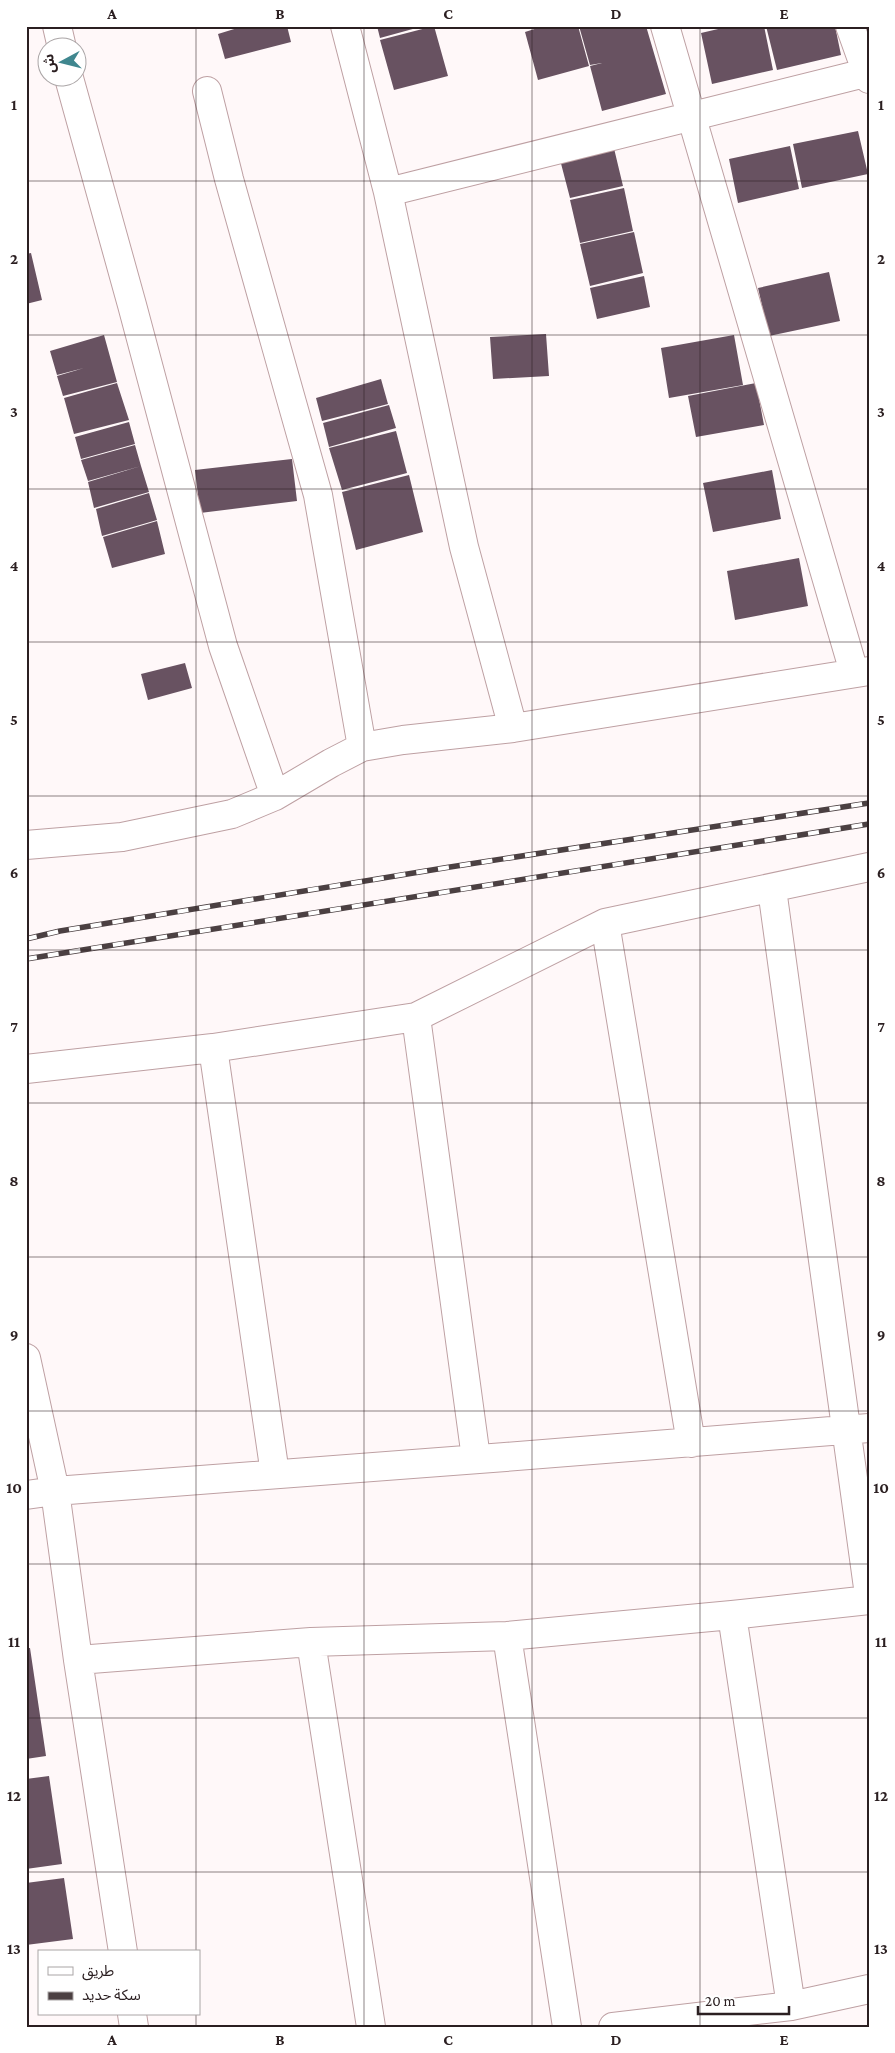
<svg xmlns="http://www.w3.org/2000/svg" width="895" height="2053" viewBox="0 0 895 2053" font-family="'Crimson Pro','Noto Sans Arabic',serif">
	<rect width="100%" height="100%" fill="#fff8f9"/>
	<path fill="#685261" d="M244 26H287L291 42 225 59 218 34Z
		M377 26H420V27L380 38Z
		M434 26 448 76 394 90 380 40Z
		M544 26H578L589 66 538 80 525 32Z
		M579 26H646L666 94 602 111 590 66 602 63 590 65Z
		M731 26H764L773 70 712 84 701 33Z
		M766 26H835L841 55 777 70Z
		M858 131 868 174 802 188 793 144Z
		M612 140 623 186 570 198 558 152Z
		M790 146 799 189 738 203 729 159Z
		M624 188 633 231 580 243 570 200Z
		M634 232 643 273 590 286 580 244Z
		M31 253 42 300 26 304V254Z
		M829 272 840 321 769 336 758 288Z
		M644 276 650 307 597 319 590 288Z
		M546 334 549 376 493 379 490 337Z
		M104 335 117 382 63 396 57 376 84 368 57 375 50 351Z
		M734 335 743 385 669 398 661 348Z
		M381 379 388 404 322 421 316 398Z
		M117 383 129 420 74 434 64 398Z
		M756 383 764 425 696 437 688 396Z
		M389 405 396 428 329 447 323 423Z
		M129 422 135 444 81 459 75 437Z
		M396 431 407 473 342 490 329 448Z
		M135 445 141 466 88 481 81 460Z
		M292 459 297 501 200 513 195 470Z
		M141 466 149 492 94 508 88 482Z
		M772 470 781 519 713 532 703 483Z
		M409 475 423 532 356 550 342 492Z
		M149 493 157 520 102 536 96 509Z
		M157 521 165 554 112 568 103 537Z
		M799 558 808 606 735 620 727 571Z
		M185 663 192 688 148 700 141 674Z
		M26 1648H30L46 1756 26 1759Z
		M49 1776 62 1864 26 1869V1779Z
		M64 1878 73 1939 26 1945V1883Z"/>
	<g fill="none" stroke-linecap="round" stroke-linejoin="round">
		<g stroke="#bea0a3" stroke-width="30">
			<path id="minor" d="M57 26 62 48
				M345 26 388 192 464 547 513 728
				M665 26 854 672
				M850 26 869 79
				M69 78 132 305 223 646 275 796
				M207 91 229 179 318 495 362 747
				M388 192 865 73
				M26 845 122 837 232 814 275 796 331 763 362 747 403 740 513 728 869 671
				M772 889 869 1595
				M605 923 691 1443
				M416 1017 476 1458
				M213 1048 275 1474
				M26 1069 213 1048 416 1017 605 923 869 867
				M26 1358 55 1491 78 1660 123 1952
				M26 1495 55 1491C326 1470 598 1451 869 1428
				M732 1615 791 2006
				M507 1636 567 2027
				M311 1642 371 2027
				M78 1660 311 1642 507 1636 732 1615 869 1600
				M132 2014 134 2027
				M613 2027 791 2006 869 1989"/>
		</g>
		<use href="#minor" stroke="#fff" stroke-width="28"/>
		<g stroke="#4b4042" stroke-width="5.5">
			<path id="rail" d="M26 939 60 931 450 867 869 803
				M26 959 869 824"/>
		</g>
		<use href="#rail" stroke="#fff" stroke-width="4" stroke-dasharray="11" stroke-linecap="butt"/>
	</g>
	<path fill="none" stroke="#2b1f21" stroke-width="1" stroke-opacity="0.55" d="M196 26V1952M364 26V2027M532 26V2027M700 26V2027M26 181H869M26 335H869M26 489H869M26 642H869M26 796H869M26 950H869M26 1103H869M26 1257H869M26 1411H869M26 1564H869M26 1718H869M26 1872H869M196 2014V2027"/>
	<rect width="895" height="2053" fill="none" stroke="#ffffff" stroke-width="55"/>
	<rect x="38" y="1950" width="162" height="65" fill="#ffffff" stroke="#aaa5a6"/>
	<rect x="48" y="1967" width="25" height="8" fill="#ffffff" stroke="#aaa5a6"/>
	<text x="82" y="1976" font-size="15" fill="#2b1f21">طريق</text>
	<rect x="48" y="1992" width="25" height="8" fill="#4b4042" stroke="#aaa5a6"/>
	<text x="82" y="2000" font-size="15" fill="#2b1f21">سكة حديد</text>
	<g transform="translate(62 62) rotate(263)"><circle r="24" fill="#ffffff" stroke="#aaa5a6"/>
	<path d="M0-4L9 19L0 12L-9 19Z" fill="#40878f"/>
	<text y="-8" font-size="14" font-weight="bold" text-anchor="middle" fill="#2b1f21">ش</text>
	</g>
	<path d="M698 2006v8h91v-8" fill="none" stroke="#2b1f21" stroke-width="2.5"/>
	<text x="705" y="2006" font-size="15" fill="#2b1f21" stroke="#ffffff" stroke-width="4" paint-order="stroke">20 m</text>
	<rect x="28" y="28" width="840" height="1998" fill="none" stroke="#2b1f21" stroke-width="2"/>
	<g font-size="16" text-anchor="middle" font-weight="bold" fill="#2b1f21">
		<text x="112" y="19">A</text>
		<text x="280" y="19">B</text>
		<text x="448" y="19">C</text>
		<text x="616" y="19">D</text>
		<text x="784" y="19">E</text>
		<text x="14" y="110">1</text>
		<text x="881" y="110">1</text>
		<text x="14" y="264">2</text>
		<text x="881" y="264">2</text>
		<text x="14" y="417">3</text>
		<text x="881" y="417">3</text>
		<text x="14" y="571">4</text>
		<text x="881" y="571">4</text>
		<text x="14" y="725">5</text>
		<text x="881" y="725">5</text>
		<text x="14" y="878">6</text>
		<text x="881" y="878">6</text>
		<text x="14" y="1032">7</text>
		<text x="881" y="1032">7</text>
		<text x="14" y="1186">8</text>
		<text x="881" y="1186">8</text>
		<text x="14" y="1340">9</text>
		<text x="881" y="1340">9</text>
		<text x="14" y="1493">10</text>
		<text x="881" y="1493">10</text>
		<text x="14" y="1647">11</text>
		<text x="881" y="1647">11</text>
		<text x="14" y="1801">12</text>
		<text x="881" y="1801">12</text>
		<text x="14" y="1954">13</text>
		<text x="881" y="1954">13</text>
		<text x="112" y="2045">A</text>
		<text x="280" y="2045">B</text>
		<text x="448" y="2045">C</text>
		<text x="616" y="2045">D</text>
		<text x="784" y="2045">E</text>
	</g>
</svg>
